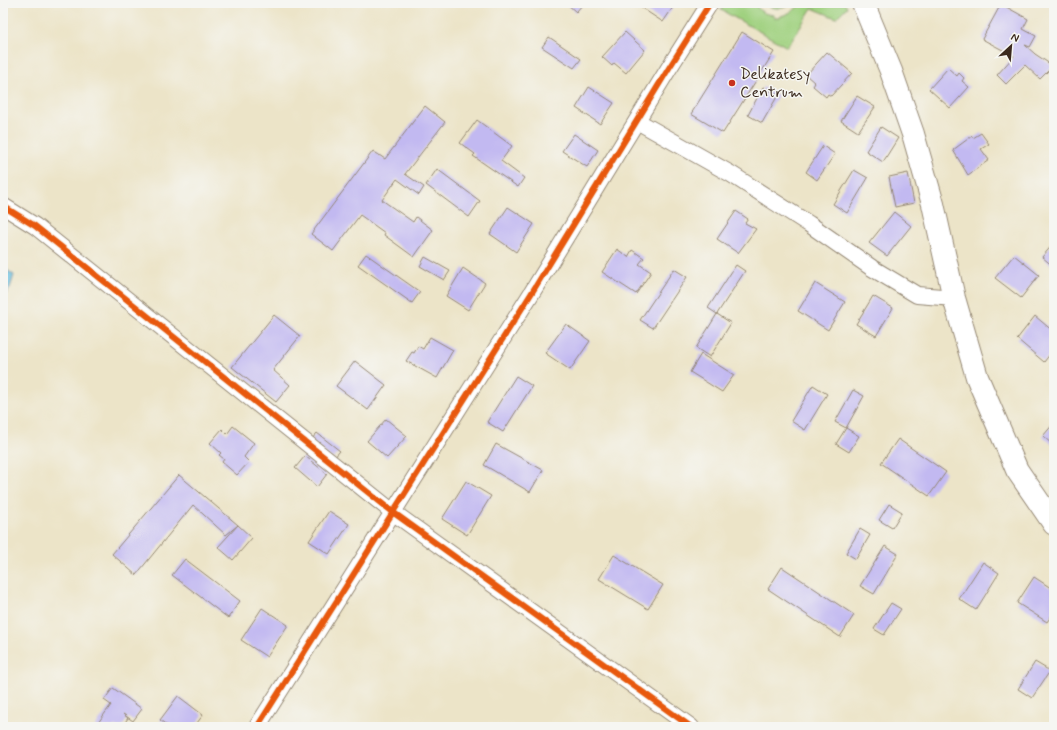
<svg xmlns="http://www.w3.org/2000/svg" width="1057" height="730" viewBox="0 0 1057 730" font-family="Mynerve,sans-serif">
	<rect width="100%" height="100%" fill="#f6f6f2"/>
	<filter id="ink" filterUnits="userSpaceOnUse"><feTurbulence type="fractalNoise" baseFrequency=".025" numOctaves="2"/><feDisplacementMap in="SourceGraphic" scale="8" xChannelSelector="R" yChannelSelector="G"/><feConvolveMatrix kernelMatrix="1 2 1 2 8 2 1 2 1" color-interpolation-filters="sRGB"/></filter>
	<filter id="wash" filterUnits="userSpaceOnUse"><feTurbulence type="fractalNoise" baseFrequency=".012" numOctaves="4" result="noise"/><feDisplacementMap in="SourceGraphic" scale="16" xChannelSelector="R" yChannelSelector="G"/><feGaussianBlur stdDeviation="0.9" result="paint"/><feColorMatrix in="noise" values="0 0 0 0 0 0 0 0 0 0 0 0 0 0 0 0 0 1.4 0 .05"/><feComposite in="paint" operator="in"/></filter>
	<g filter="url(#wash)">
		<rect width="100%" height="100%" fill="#ece4c8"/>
		<path fill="#a0d180" stroke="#6e7e4f" d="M726 3H755C759 12 764 14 774 15V18H780L781 16C789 14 796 9 802 3H844L847 7 836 18 812 8 787 47 721 10Z
			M763 3H791C784 11 771 9 763 3Z"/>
		<path fill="#63bee0" stroke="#4f747f" d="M3 267 14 275 10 288 3 298Z"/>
		<g id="blocks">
			<path fill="#c2b9f1" d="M566 3H584L576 12Z
				M634 3H676L663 22Z
				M1001 4 1028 19 1023 29 1036 36 1030 47 1025 45 1035 54 1053 66 1040 79 1025 65 1006 84 997 75 1014 56 982 39Z
				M625 32 645 50 626 73 614 63 612 66 602 57Z
				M742 32 774 52 723 133 691 114Z
				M549 37 581 59 574 68 542 47Z
				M827 52 852 73 831 96 828 94 826 97 813 86 815 83 806 75Z
				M948 68 957 76 959 73 964 78 962 81 969 87 950 108 929 89Z
				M589 87 614 103 600 124 576 108Z
				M763 87 778 95 762 123 748 115Z
				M857 96 875 107 858 132 841 121Z
				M425 106 445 122 405 174 424 187 419 195 397 179 382 200 413 222 416 217 433 230 414 257 384 235 385 233 360 215 333 251 311 234 373 151 385 159Z
				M477 120 512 146 501 161 524 178 518 187 473 156 475 154 460 143Z
				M881 127 898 138 883 162 866 151Z
				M981 133 989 144 981 149 989 160 968 175 953 150 972 136 973 138Z
				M574 134 598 150 587 167 562 151Z
				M823 146 835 154 817 180 806 172Z
				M437 169 480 201 469 217 426 185Z
				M854 170 868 178 847 213 833 204Z
				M908 173 914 203 895 207 889 177Z
				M508 207 534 224 516 252 490 234Z
				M736 211 748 219 745 223 756 229 738 253 717 239Z
				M894 212 911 226 887 256 869 243Z
				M1054 243V267L1042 257Z
				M617 249 628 257 632 250 644 258 639 264 651 272 636 294 602 272Z
				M366 254 420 292 412 303 358 265Z
				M1014 255 1039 275 1021 298 995 278Z
				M425 257 450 271 444 280 420 266Z
				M736 265 745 271 717 314 731 323 710 357 696 348 717 314 708 308Z
				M463 268 485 283 468 310 446 296Z
				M674 269 687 277 653 328 640 320Z
				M815 283 845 302 828 330 798 311Z
				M873 296 893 308 876 336 856 324Z
				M274 315 300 336 273 370 290 385 276 402 232 367Z
				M1035 316 1054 332V349L1044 362 1017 339Z
				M566 324 590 341 570 370 545 353Z
				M430 337 453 350 437 378 406 361 412 352 414 353 418 346 423 349Z
				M701 354 734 375 722 392 690 372Z
				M355 361 386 385 368 410 336 386Z
				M516 376 532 386 503 432 487 422Z
				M813 385 827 394 805 430 791 421Z
				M853 390 864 396 846 428 835 422Z
				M386 419 407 436 387 458 367 441Z
				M1054 423V446L1043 436Z
				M233 426 254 443 244 457 249 462 237 475 222 462 224 459 219 455 221 453 210 443 222 429 227 434Z
				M846 428 859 436 849 452 836 444Z
				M317 433 340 451 333 459 310 441Z
				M898 439 946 472 929 496 881 463Z
				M496 444 543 470 530 492 484 465Z
				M305 456 327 474 317 487 295 468Z
				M179 475 238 525 252 538 233 560 218 547 238 525 226 535 193 505 136 575 112 554Z
				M466 481 491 496 467 535 442 519Z
				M889 504 902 512 892 528 879 520Z
				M329 511 349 524 329 554 309 541Z
				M860 529 870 535 856 559 846 553Z
				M885 546 898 554 874 594 860 586Z
				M614 555 663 585 648 609 599 579Z
				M185 559 240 601 228 618 172 575Z
				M983 562 999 573 976 610 959 599Z
				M782 567 854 615 840 637 768 589Z
				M1034 577 1054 590V612L1047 622 1017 603Z
				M891 603 901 609 884 635 874 629Z
				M262 608 288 625 267 657 241 640Z
				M1035 662 1050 671 1032 698 1018 689Z
				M113 688 142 709 133 721 123 714 128 718 122 727H95L111 705 104 700Z
				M178 696 203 715 194 727H169L160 720Z"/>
		</g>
	</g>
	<g filter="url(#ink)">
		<use href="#blocks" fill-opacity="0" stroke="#948773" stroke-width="1"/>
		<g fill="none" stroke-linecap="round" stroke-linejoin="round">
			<g stroke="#948773" stroke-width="18">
				<path id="street" d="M637 121 731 174 809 224 872 268 917 295 954 298
					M3 206 35 226 394 513 691 727
					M257 727 531 294 669 68 710 3"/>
			</g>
			<g stroke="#948773" stroke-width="24">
				<path id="secondary" d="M863 3 891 71 913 134 933 204 954 298 977 377 1017 470 1054 524"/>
			</g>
			<use href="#street" stroke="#fff" stroke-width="16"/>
			<use href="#secondary" stroke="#fff" stroke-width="22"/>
			<g stroke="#f6f6f2" stroke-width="8">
				<path id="cycleway" d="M3 206 35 226 394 513 691 727
					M257 727 531 294 669 68 710 3"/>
			</g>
			<use href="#cycleway" stroke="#e8590c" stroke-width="6"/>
		</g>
	</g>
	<circle fill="#c8321e" stroke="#f6f6f2" stroke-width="1.5" cx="732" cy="83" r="4"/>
	<g text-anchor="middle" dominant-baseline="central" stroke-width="3" stroke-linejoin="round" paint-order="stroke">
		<g font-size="16" fill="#3b2a1e" stroke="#f6f6f2" text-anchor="start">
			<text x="740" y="74">Delikatesy<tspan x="740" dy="18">Centrum</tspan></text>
		</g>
	</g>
	<rect width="1057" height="730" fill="none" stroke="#f6f6f2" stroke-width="16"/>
	<g transform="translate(1011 46) rotate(26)" stroke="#f6f6f2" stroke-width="3" paint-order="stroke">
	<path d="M0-3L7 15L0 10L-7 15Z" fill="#3b2a1e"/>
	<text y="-6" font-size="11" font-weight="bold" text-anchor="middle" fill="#3b2a1e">N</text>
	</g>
</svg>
